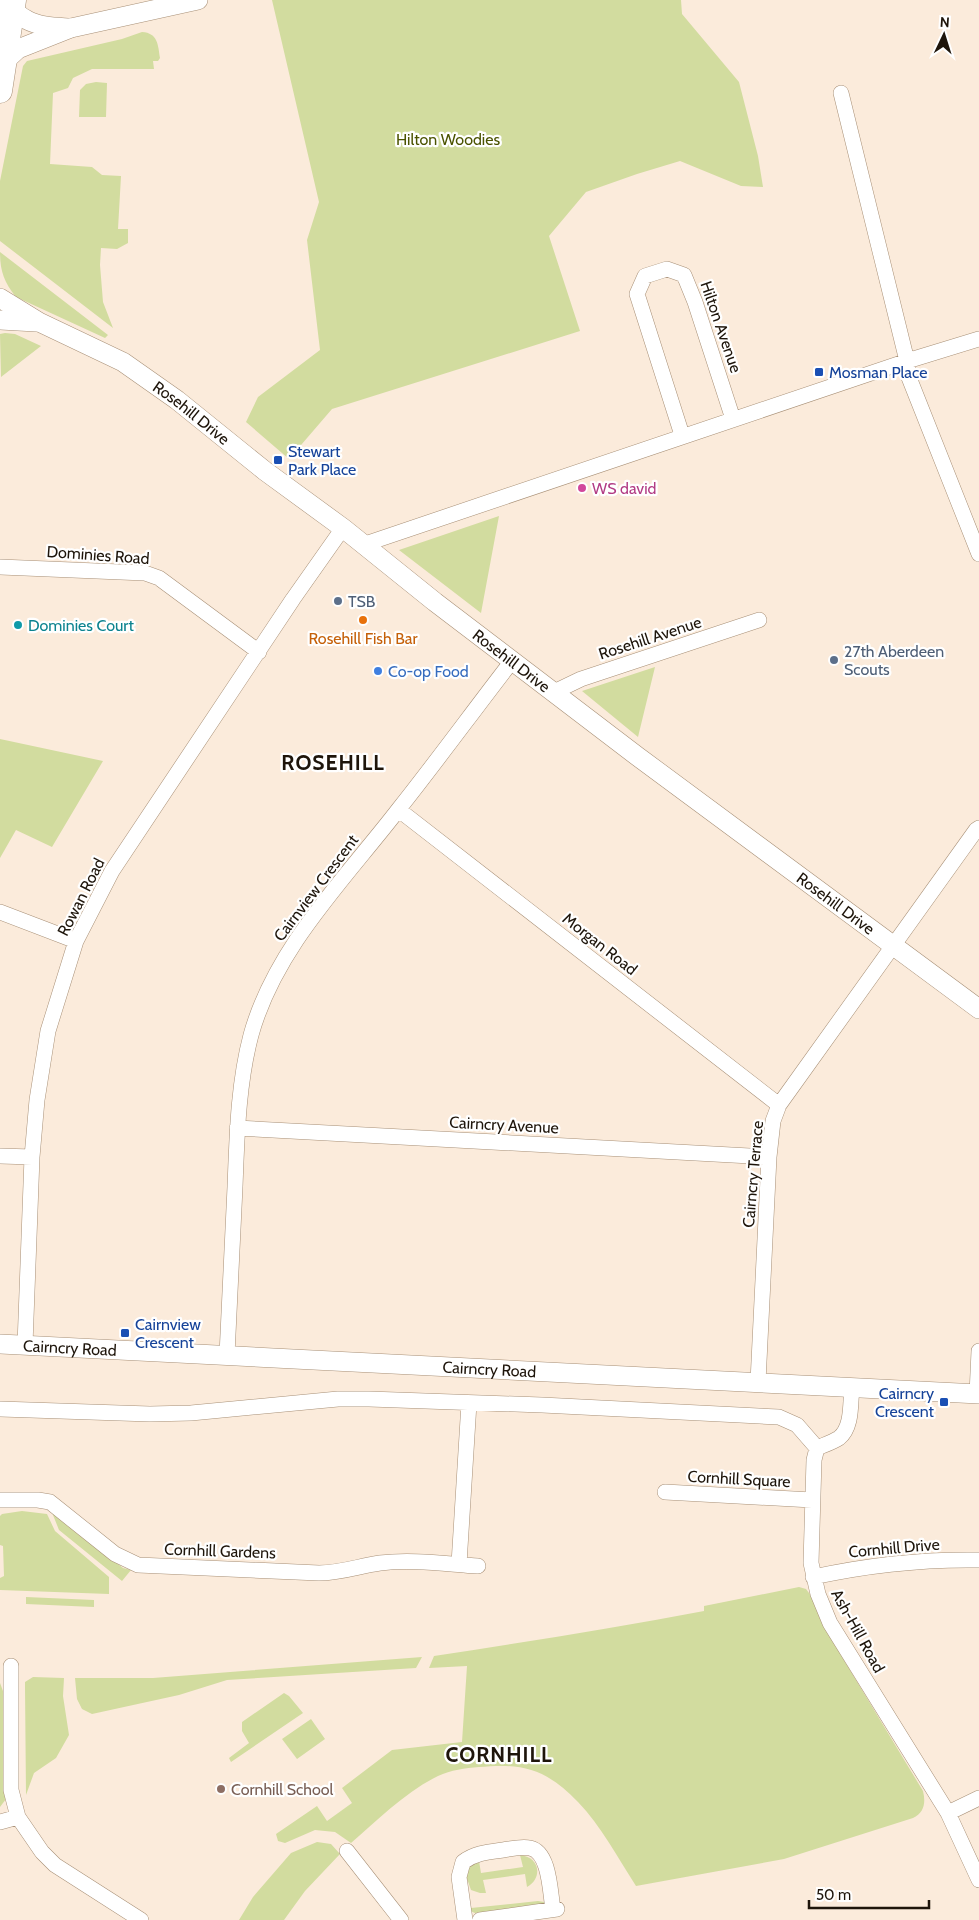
<svg xmlns="http://www.w3.org/2000/svg" width="979" height="1920" viewBox="0 0 979 1920" font-family="Cabin,sans-serif">
	<rect width="100%" height="100%" fill="#fbebdb"/>
	<path fill="#d2dc9f" d="M272 0H681L682 14 739 82 758 156 763 187 741 186 680 161 637 174 586 192 549 236 580 331 332 409 289 459 246 422 258 397 320 350 307 240 319 202Z
		M142 32C158 33 158 45 160 58L158 61H153L154 69H92L73 78 68 88 53 93 50 164 92 167 102 175 121 176 118 229H128V243L117 249 101 248 100 265 103 302 113 328 0 241V181L23 66 27 61 122 39Z
		M96 82 107 83 106 117H79L80 90 86 84Z
		M0 252 108 335 105 338 16 297C4 282 0 271 0 252Z
		M5 333 15 334 41 346 1 377 0 334Z
		M499 516 481 613 399 550Z
		M655 667 638 737 582 691Z
		M0 739 103 761 52 847 16 830 0 858Z
		M51 1510 123 1568 131 1570 122 1581 59 1530Z
		M22 1511 47 1514 55 1531 109 1577V1594L0 1590V1578L4 1576 3 1546 0 1545V1516L2 1514Z
		M799 1587 806 1589 812 1597 827 1632 923 1791C926 1803 924 1813 913 1818L784 1859 636 1886C618 1858 601 1826 578 1802 546 1769 523 1763 479 1767 465 1768 451 1770 438 1776 405 1792 378 1820 351 1843L335 1832 315 1830 285 1843 278 1841 276 1834 317 1806 327 1821 352 1803 342 1788 392 1750 462 1742 467 1666 429 1668 434 1656C525 1642 615 1628 704 1611V1606Z
		M26 1597 94 1600V1607L26 1604Z
		M422 1657 416 1668 227 1680 179 1695 92 1714 82 1709 77 1699 75 1678H153Z
		M33 1677 64 1678 63 1696 69 1735 56 1758 34 1773 26 1795 25 1687V1682Z
		M0 1683 3 1691 6 1799 0 1807Z
		M284 1693 289 1696 303 1713 231 1762 229 1758 249 1743 242 1731V1722Z
		M311 1719 325 1739 297 1759 282 1739Z
		M317 1842 331 1844 340 1854 305 1891 284 1920H239L253 1897 291 1853Z
		M520 1855C540 1857 543 1878 527 1887L525 1874 483 1880 486 1893H480L471 1890 466 1876 471 1864 479 1861 481 1873 523 1867Z
		M538 1901 544 1902V1904L475 1913 470 1911 471 1908Z"/>
	<g fill="none" stroke-linecap="round" stroke-linejoin="round">
		<g stroke="#a89077" stroke-width="16">
			<path id="minor" d="M841 93 907 361 908 375 979 554
				M682 435 637 294 645 276 667 269 684 275 695 302 733 419
				M362 545 907 361 979 339
				M0 567 145 573 159 578 259 652
				M554 692 581 679 759 620
				M399 810 779 1105
				M0 912 76 941
				M237 1128 769 1157
				M0 1156 32 1157
				M25 1345 32 1157 37 1100 48 1031 76 941 112 871 293 599 343 528
				M227 1355C230 1299 232 1243 235 1187 237 1136 238 1084 251 1035 275 948 344 880 398 810 437 761 474 710 512 661
				M758 1382 769 1157 773 1121 779 1105 976 830 979 828
				M852 1387C850 1402 853 1427 839 1438 833 1442 824 1445 817 1448L814 1460 811 1563 818 1594 830 1623 948 1813 979 1880
				M977 1394 979 1351
				M0 1409 150 1414 191 1413 338 1399H369L542 1405 779 1417 797 1425 817 1448
				M665 1492 812 1500
				M0 1500H38L50 1502 115 1554 138 1565 319 1573C341 1573 359 1566 380 1563 412 1559 446 1564 478 1566
				M459 1564 469 1403
				M813 1577C868 1565 922 1559 979 1560
				M11 1666V1790L18 1817 42 1852 55 1865 141 1920
				M948 1813 979 1798
				M0 1822 18 1817
				M347 1851 401 1920
				M465 1920 459 1877 463 1862C475 1853 488 1852 503 1850 511 1849 521 1846 530 1848 550 1852 550 1893 553 1909
				M480 1920 557 1909"/>
		</g>
		<g stroke="#a89077" stroke-width="20">
			<g id="tertiary">
				<path d="M0 7C19 9 13 13 27 20 40 27 56 27 70 28"/>
				<path d="M5 61 18 49 71 28 198 0"/>
				<path id="s1" d="M0 298 39 322 123 362 177 400 265 471 343 528 435 602 637 756 979 1009"/>
				<path d="M0 320 36 322"/>
				<path id="s2" d="M0 1344 979 1394"/>
			</g>
		</g>
		<g stroke="#a89077" stroke-width="25">
			<path id="primary" d="M0 91 14 0"/>
		</g>
		<use href="#minor" stroke="#fff" stroke-width="15"/>
		<use href="#tertiary" stroke="#fff" stroke-width="19"/>
		<use href="#primary" stroke="#fff" stroke-width="24"/>
	</g>
	<g fill="#1a4fb4" stroke="#fff" stroke-width="2">
		<rect x="814" y="367" width="10" height="10" rx="2.5"/>
		<rect x="273" y="455" width="10" height="10" rx="2.5"/>
		<rect x="120" y="1328" width="10" height="10" rx="2.5"/>
		<rect x="939" y="1397" width="10" height="10" rx="2.5"/>
	</g>
	<circle fill="#d1479c" stroke="#fff" stroke-width="2" cx="582" cy="488" r="5"/>
	<g fill="#5c6f8a" stroke="#fff" stroke-width="2">
		<circle cx="338" cy="601" r="5"/>
		<circle cx="834" cy="660" r="5"/>
	</g>
	<circle fill="#e8710a" stroke="#fff" stroke-width="2" cx="363" cy="620" r="5"/>
	<circle fill="#0f9aa8" stroke="#fff" stroke-width="2" cx="18" cy="625" r="5"/>
	<circle fill="#3f7fe0" stroke="#fff" stroke-width="2" cx="378" cy="671" r="5"/>
	<circle fill="#8d6e63" stroke="#fff" stroke-width="2" cx="221" cy="1789" r="5"/>
	<g text-anchor="middle" dominant-baseline="central" stroke-width="4.5" stroke-linejoin="round" paint-order="stroke">
		<g font-size="16" fill="#4b5300" stroke="#fff">
			<text x="448" y="139">Hilton Woodies</text>
		</g>
		<g font-size="16" fill="#1e150b" stroke="#fff">
			<text transform="translate(721 327) rotate(71)">Hilton Avenue</text>
			<text stroke="none"><textPath href="#s1" startOffset="224">Rosehill Drive</textPath></text>
			<text transform="translate(98 555) rotate(4)">Dominies Road</text>
			<text transform="translate(650 638) rotate(-18)">Rosehill Avenue</text>
			<text stroke="none"><textPath href="#s1" startOffset="629">Rosehill Drive</textPath></text>
			<text transform="translate(316 888) rotate(-53)">Cairnview Crescent</text>
			<text transform="translate(81 897) rotate(-63)">Rowan Road</text>
			<text stroke="none"><textPath href="#s1" startOffset="1034">Rosehill Drive</textPath></text>
			<text transform="translate(600 944) rotate(38)">Morgan Road</text>
			<text transform="translate(504 1125) rotate(3)">Cairncry Avenue</text>
			<text transform="translate(753 1174) rotate(-85)">Cairncry Terrace</text>
			<text stroke="none"><textPath href="#s2" startOffset="70">Cairncry Road</textPath></text>
			<text stroke="none"><textPath href="#s2" startOffset="490">Cairncry Road</textPath></text>
			<text transform="translate(739 1479) rotate(3)">Cornhill Square</text>
			<text transform="translate(894 1548) rotate(-5)">Cornhill Drive</text>
			<text transform="translate(220 1551) rotate(2)">Cornhill Gardens</text>
			<text transform="translate(858 1631) rotate(61)">Ash-Hill Road</text>
		</g>
		<g font-size="16" fill="#164399" stroke="#fff" text-anchor="start">
			<text x="829" y="372">Mosman Place</text>
			<text x="288" y="451">Stewart<tspan x="288" dy="18">Park Place</tspan></text>
			<text x="135" y="1324">Cairnview<tspan x="135" dy="18">Crescent</tspan></text>
			<text x="934" y="1393" text-anchor="end">Cairncry<tspan x="934" dy="18">Crescent</tspan></text>
		</g>
		<g font-size="16" fill="#b23c85" stroke="#fff" text-anchor="start">
			<text x="592" y="488">WS david</text>
		</g>
		<g font-size="16" fill="#4e5e75" stroke="#fff" text-anchor="start">
			<text x="348" y="601">TSB</text>
			<text x="844" y="651">27th Aberdeen<tspan x="844" dy="18">Scouts</tspan></text>
		</g>
		<g font-size="16" fill="#0d838f" stroke="#fff" text-anchor="start">
			<text x="28" y="625">Dominies Court</text>
		</g>
		<g font-size="16" fill="#c56008" stroke="#fff">
			<text x="363" y="638">Rosehill Fish Bar</text>
		</g>
		<g font-size="16" fill="#366cbe" stroke="#fff" text-anchor="start">
			<text x="388" y="671">Co-op Food</text>
		</g>
		<g font-size="16" fill="#785e54" stroke="#fff" text-anchor="start">
			<text x="231" y="1789">Cornhill School</text>
		</g>
		<g font-size="21" font-weight="bold" letter-spacing="1" fill="#1e150b" stroke="#fff">
			<text x="333" y="762">ROSEHILL</text>
			<text x="499" y="1754">CORNHILL</text>
		</g>
	</g>
	<g transform="translate(944 35) rotate(4)" stroke="#ffffff" stroke-width="4" paint-order="stroke">
	<path d="M0-4L9 19L0 12L-9 19Z" fill="#1e150b"/>
	<text y="-8" font-size="14" font-weight="bold" text-anchor="middle" fill="#1e150b">N</text>
	</g>
	<path d="M809 1900v8h120v-8" fill="none" stroke="#1e150b" stroke-width="2.5"/>
	<text x="816" y="1900" font-size="15" fill="#1e150b" stroke="#ffffff" stroke-width="4" paint-order="stroke">50 m</text>
</svg>
